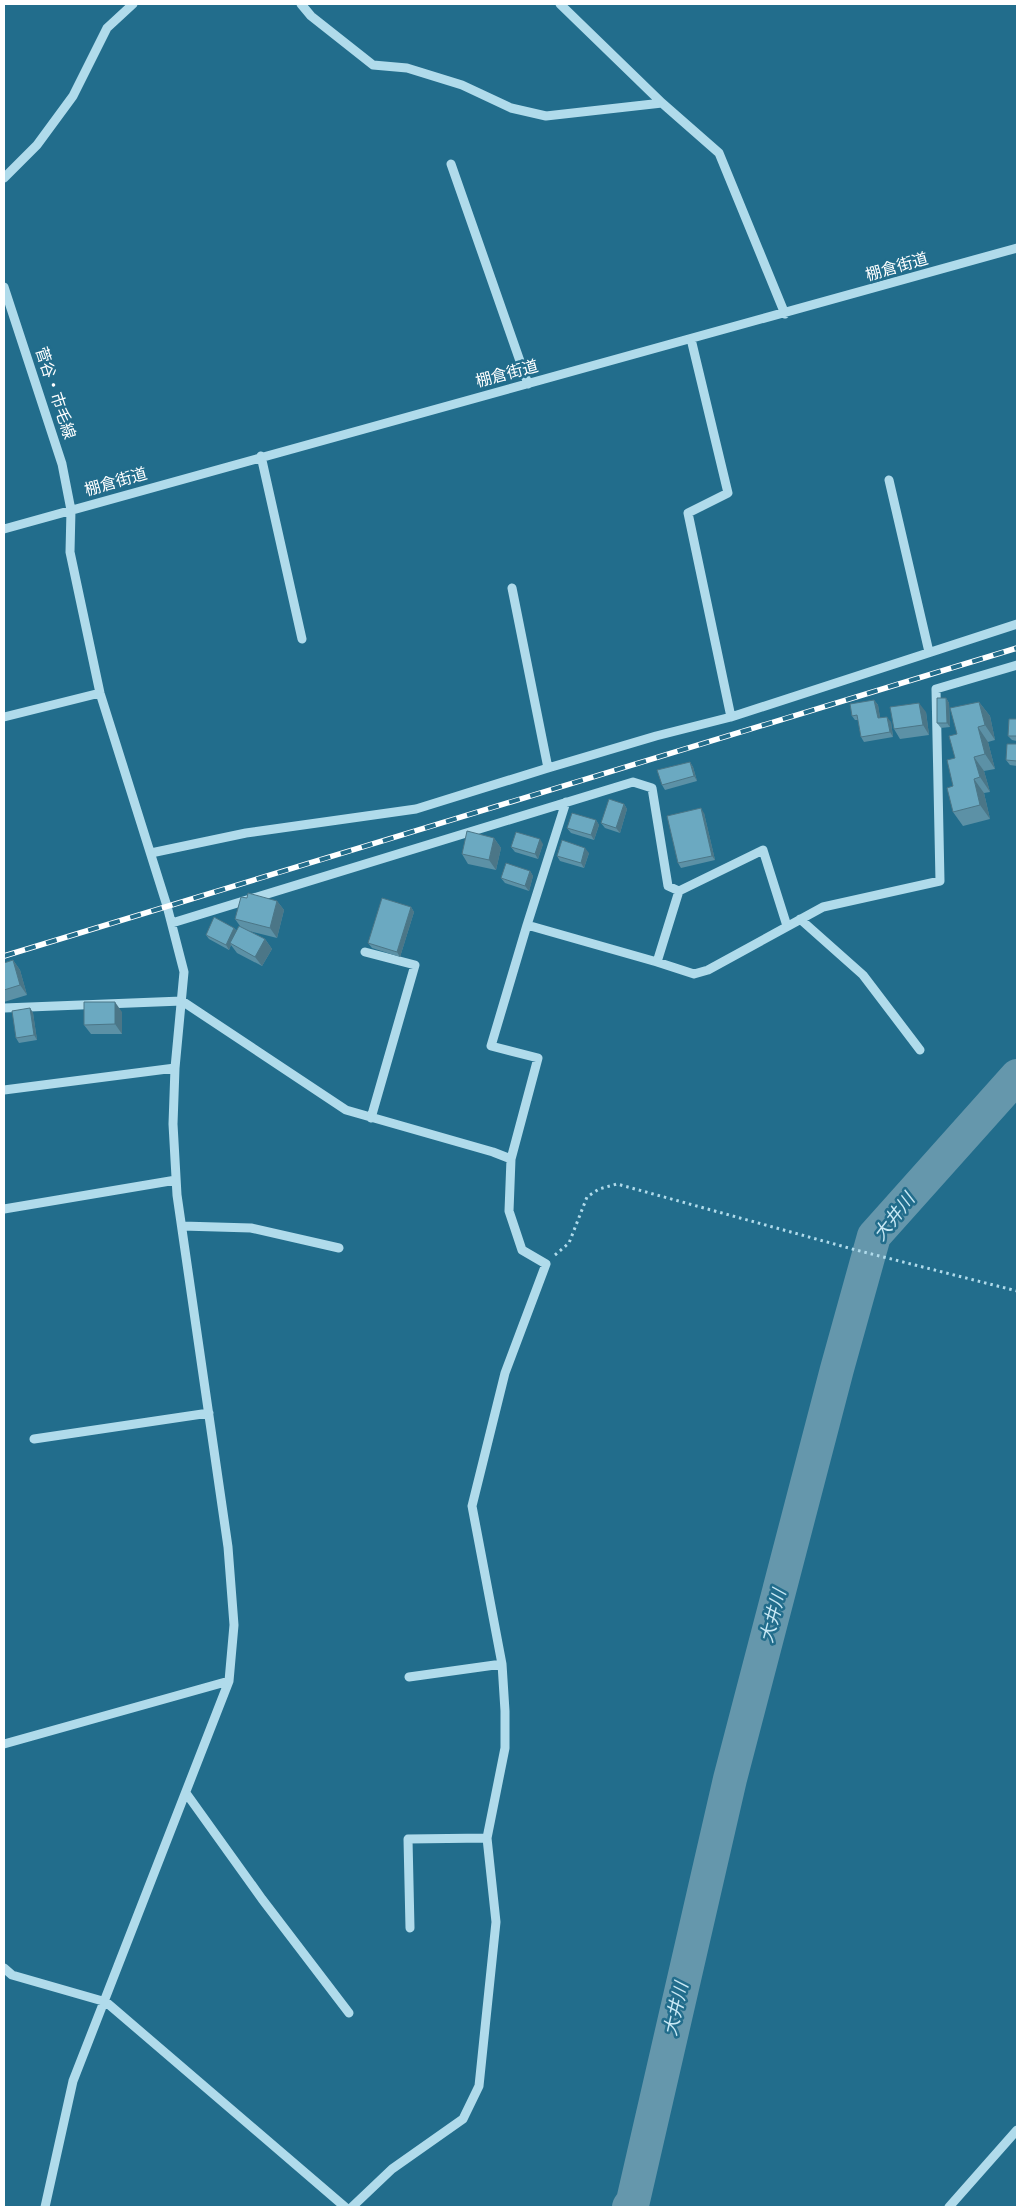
<svg xmlns="http://www.w3.org/2000/svg" width="1021" height="2211" viewBox="0 0 1021 2211" font-family="'Varela Round','Noto Sans JP',sans-serif">
	<rect width="100%" height="100%" fill="#226d8c"/>
	<g fill="none" stroke-linecap="round" stroke-linejoin="round">
		<path stroke="#6597ac" stroke-width="34" d="M629 2207 633 2201 730 1779 837 1369 874 1236 1017 1076"/>
		<path stroke="#b0dbeb" stroke-width="3" stroke-dasharray="2.5 4" stroke-linecap="butt" d="M555 1255 569 1243 587 1197 599 1189 617 1184 856 1250 1017 1291"/>
		<path stroke="#b0dbeb" stroke-width="9" d="M301 4 311 16 373 65 407 68 462 85 511 108 546 116 662 103
			M560 4 662 103 719 153 785 314
			M451 164 528 384
			M4 178 37 145 73 96 107 28 133 4
			M4 287 62 464 71 510 70 552 100 693 167 906 184 972 175 1068 173 1124 177 1195 228 1547 234 1625 229 1681 73 2081 45 2207
			M691 339 728 493 688 513 731 717
			M261 456 302 639
			M889 480 929 652
			M4 529 1017 248
			M512 588 548 768
			M4 717 100 693
			M151 853 246 833 416 809 548 768 656 736 731 717 1017 624
			M679 891 763 850 787 926
			M800 919 863 975 920 1050
			M172 923 633 782 652 788 668 886 679 891 657 962 527 925 566 802
			M365 952 415 965 371 1118
			M657 962 694 974 708 970 823 907 940 881 936 689 1017 665
			M4 1008 182 1001 346 1110 493 1152 511 1159 509 1211 522 1250 546 1264 505 1373 472 1506 502 1664 505 1711V1748L487 1838 496 1922 479 2086 463 2119 392 2169 352 2207
			M4 1090 175 1068
			M511 1159 538 1058 491 1046 527 925
			M4 1209 176 1180
			M182 1226 251 1228 339 1248
			M34 1439 209 1413
			M409 1677 502 1664
			M4 1744 229 1681
			M186 1793 262 1899 349 2013
			M410 1928 408 1839 487 1838
			M4 1968 12 1975 106 2002 345 2207
			M949 2207 1017 2130"/>
		<g stroke="#fff" stroke-width="5.5">
			<path id="rail" d="M4 956 1017 648"/>
		</g>
		<use href="#rail" stroke="#226d8c" stroke-width="4" stroke-dasharray="11" stroke-linecap="butt"/>
	</g>
	<path fill="#5c91a6" d="M946 698 949 703 950 727 941 728 937 723Z
		M874 700 878 705 880 718 891 722 893 737 864 742 861 737 858 720H855L852 716Z
		M979 702 990 716 995 740 988 742 995 769 984 771 990 792 984 793 990 819 963 826 953 812V786L957 734Z
		M926 712 929 735 900 739 894 729Z
		M1017 719V741L1012 740 1008 736Z
		M1017 744V766L1010 765 1006 760Z
		M690 762 693 767 697 781 665 790 662 785Z
		M624 804 627 809 620 833 605 828 601 823Z
		M704 813 715 860 681 868 678 863Z
		M596 820 599 825 594 840 571 833 567 828Z
		M494 838 501 848 496 870 468 864 462 854Z
		M543 844 538 859 515 852 511 847Z
		M589 853 584 868 560 861 557 856Z
		M530 871 533 876 529 891 505 883 501 878Z
		M247 898 277 901 284 910 277 938 249 931 265 939 272 949 262 966 237 953 231 945 229 950 209 939 206 935 234 928 237 931 240 926 235 919Z
		M411 907 414 912 400 957 372 948 368 943Z
		M13 960 20 970 27 995 4 1002V963Z
		M30 1008 33 1013 37 1040 19 1043 16 1038Z
		M122 1012V1034H91L84 1025Z"/>
	<path fill="#4b7687" d="M946 698 949 703 950 727 947 723Z
		M874 700 878 705 881 723 878 718Z
		M979 702 990 716 995 740 985 725Z
		M919 703 926 712 929 735 923 725Z
		M887 717 891 722 893 737 890 732Z
		M978 727 988 742 995 769 985 754Z
		M974 757 984 771 990 792 980 777Z
		M690 762 693 767 697 781 694 776Z
		M974 779 984 793 990 819 980 805Z
		M624 804 627 809 620 833 616 828Z
		M701 808 704 813 715 860 712 856Z
		M596 820 599 825 594 840 591 835Z
		M494 838 501 848 496 870 489 860Z
		M540 839 543 844 538 859 535 854Z
		M585 848 589 853 584 868 581 863Z
		M530 871 533 876 529 891 525 886Z
		M277 901 284 910 277 938 270 928Z
		M411 907 414 912 400 957 397 952Z
		M234 928 238 933 230 943 231 945 229 950 226 945Z
		M265 939 272 949 262 966 255 957Z
		M13 960 20 970 27 995 20 985Z
		M115 1002 122 1012V1034L115 1024Z
		M30 1008 33 1013 37 1040 34 1035Z"/>
	<path fill="#6ba9c1" stroke="#4b7687" d="M937 698H946L947 723H937Z
		M874 700 878 718 887 717 890 732 861 737 857 715 852 716 850 704Z
		M979 702 985 725 978 727 985 754 974 757 980 777 974 779 980 805 953 812 947 788 953 786 947 760 955 758 949 736 957 734 950 708Z
		M919 703 923 725 894 729 890 707Z
		M1009 719H1017V736H1008Z
		M1007 744H1017V761L1006 760Z
		M690 762 694 776 662 785 657 770Z
		M609 799 624 804 616 828 601 823Z
		M701 808 712 856 678 863 667 816Z
		M572 813 596 820 591 835 567 828Z
		M467 831 494 838 489 860 462 854Z
		M516 832 540 839 535 854 511 847Z
		M562 840 585 848 581 863 557 856Z
		M506 863 530 871 525 886 501 878Z
		M248 893 277 901 270 928 235 919 241 897 247 898Z
		M382 898 411 907 397 952 368 943Z
		M214 917 234 928 226 945 206 935Z
		M239 926 265 939 255 957 230 943Z
		M13 960 20 985 4 990V963Z
		M84 1002H115V1024L84 1025Z
		M30 1008 34 1035 16 1038 12 1011Z"/>
	<g text-anchor="middle" dominant-baseline="central" stroke-width="5" stroke-linejoin="round" paint-order="stroke">
		<g font-size="16" fill="#fff" stroke="#226d8c">
			<text transform="translate(897 267) rotate(-16)">棚倉街道</text>
			<text transform="translate(507 374) rotate(-15)">棚倉街道</text>
			<text transform="translate(55 393) rotate(72)">菅谷・市毛線</text>
			<text transform="translate(116 482) rotate(-16)">棚倉街道</text>
		</g>
		<g font-size="18" font-style="italic" fill="#c9e9f5" stroke="#226d8c">
			<text transform="translate(894 1217) rotate(-52)">大井川</text>
			<text transform="translate(773 1616) rotate(-75)">大井川</text>
			<text transform="translate(676 2009) rotate(-77)">大井川</text>
		</g>
	</g>
	<rect width="1021" height="2211" fill="none" stroke="#ffffff" stroke-width="10"/>
</svg>
